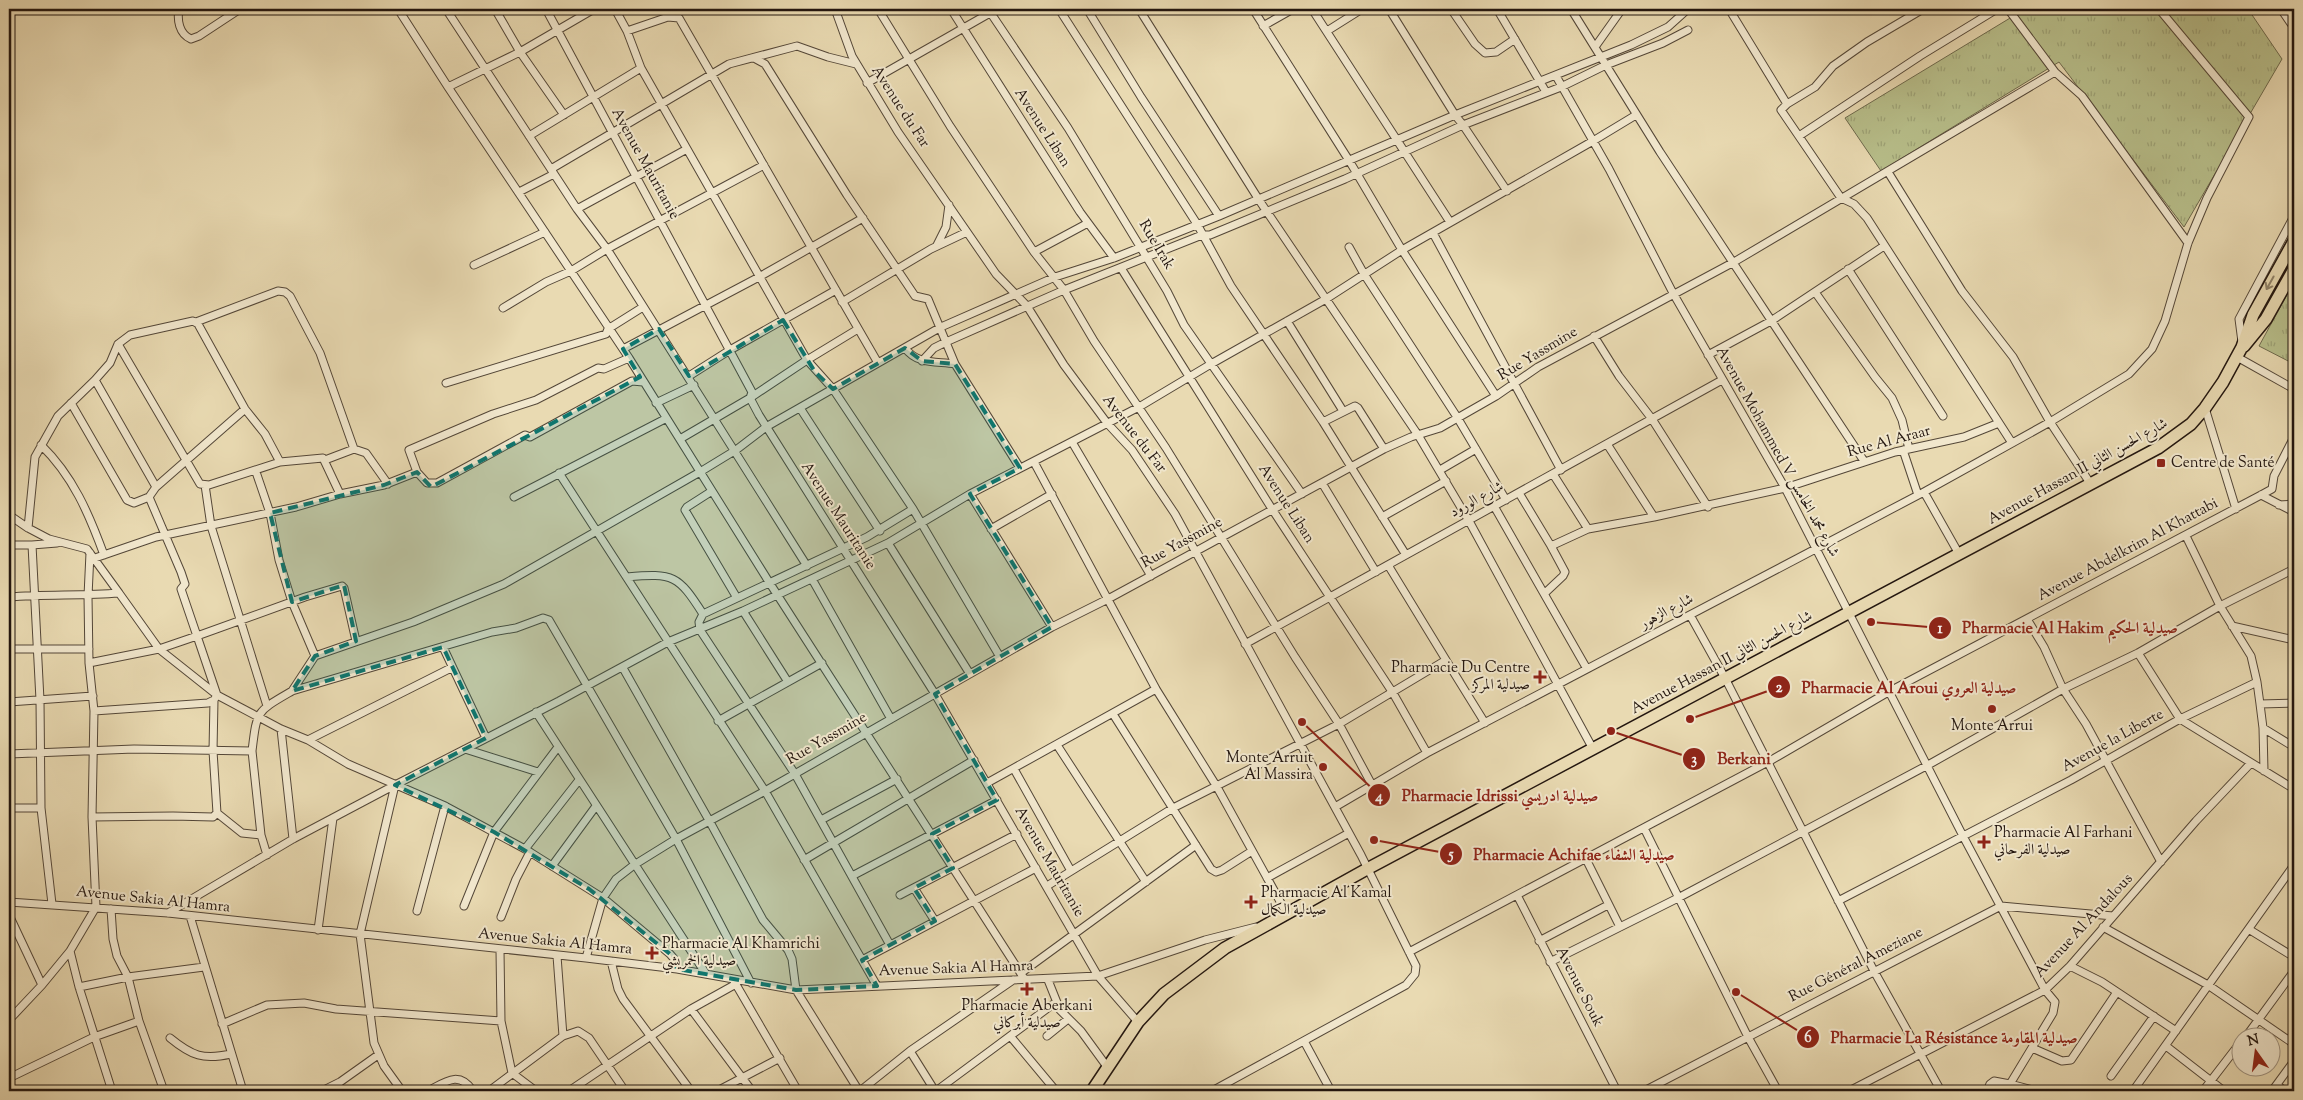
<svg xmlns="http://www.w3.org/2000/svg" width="2303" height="1100" viewBox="0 0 2303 1100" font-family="'Sorts Mill Goudy',Amiri,serif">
	<defs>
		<pattern id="grass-tufts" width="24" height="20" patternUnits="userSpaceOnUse" patternTransform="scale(1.25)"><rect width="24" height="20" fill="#b8bf8b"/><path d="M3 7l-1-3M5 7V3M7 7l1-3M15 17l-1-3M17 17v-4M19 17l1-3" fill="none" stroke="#9ea377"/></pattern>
	</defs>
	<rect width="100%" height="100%" fill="#e9dab2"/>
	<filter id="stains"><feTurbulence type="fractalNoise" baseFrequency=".004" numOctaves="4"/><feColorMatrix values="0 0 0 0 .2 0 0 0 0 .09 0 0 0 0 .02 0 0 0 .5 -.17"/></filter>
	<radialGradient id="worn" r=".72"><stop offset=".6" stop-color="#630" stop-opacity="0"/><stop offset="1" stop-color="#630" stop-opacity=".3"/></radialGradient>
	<path fill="url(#grass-tufts)" stroke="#6e6a4d" d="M2025 9H2248L2282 59 2184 227 2059 62 1881 171 1845 118Z
		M2294 282V364L2259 346Z"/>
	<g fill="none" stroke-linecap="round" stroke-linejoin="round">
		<g stroke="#544738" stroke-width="9">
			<path id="street" d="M179 9C177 20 179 34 191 39L199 36 240 9
				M398 9 448 87 629 358 769 582 1025 980
				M446 9 577 209 607 249 807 566
				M495 9 520 52 564 115
				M546 9 752 392 750 398 759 415 935 694 1098 976 1138 1022
				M615 9 627 31 641 68 807 360 858 329
				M835 9 852 56 898 132 996 274 1027 306 1064 365 1107 423 1132 450 1175 514 1361 855 1416 966 1415 974 1406 985 1212 1091
				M878 9 950 126 1034 252 1064 290 1094 341 1166 448 1295 657 1339 724 1372 785
				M951 9 1080 212 1114 258
				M988 9 1068 128 1167 291 1184 325 1302 494
				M1059 9 1197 224 1231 286 1323 422 1406 555
				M1087 9 1141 97 1219 216
				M1139 9 1259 200 1418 435 1469 521 1593 749
				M1253 9 1350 162 1402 250 1496 396
				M1312 9 1450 222
				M1389 9 1455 115 1463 125 1507 191
				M1451 9 1475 44 1485 53 1496 52 1515 39
				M1497 9 1546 92
				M1571 9 1660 152 1864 461
				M1729 9 1787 104
				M1923 9 1867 42 1833 66 1815 87 1787 104 1781 110 1841 198 1854 204 1867 218 2012 443
				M2008 9 2055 72
				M2281 9 2294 28
				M1263 26 1293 9
				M627 31 668 17 679 18 878 363
				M1327 31 1362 9
				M1595 47 1622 9
				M754 58 765 64 847 195 915 296 928 299 955 364
				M1556 76 1609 169 1673 293 1785 488 1963 836 2045 990 2055 1002 2053 1013 2010 1084 2036 1091
				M867 83 997 9
				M448 87 520 52 594 9
				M529 136 641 68
				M1799 136 1920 56 1997 9
				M551 169 729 64 797 46 828 57 856 64
				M1888 172 1962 291 2013 357 2050 422 2090 483
				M519 192 554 174
				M577 209 687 149
				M1433 233 1561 470
				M937 245 946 227 949 205
				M1349 247 1364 274 1457 417 1506 500
				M1034 252 1088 223
				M474 265 545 232
				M1121 268 1272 509 1393 693 1427 753
				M1848 269 1943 416
				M1815 292 1875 377 1892 398 1902 420 1909 449
				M842 302 931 249 967 232
				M503 308 546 282 571 271 607 249 764 165
				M1287 321 1343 411
				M196 322 278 291 285 292 290 296 320 353 354 449 325 460
				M1594 336 1619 376 1652 419 1708 507
				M2242 342 2239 319 2294 216
				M118 344 200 484 209 485 280 462
				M905 348C917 365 937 361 955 364L1020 468
				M623 349 759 277 863 218
				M1708 355 1771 321 1884 246
				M2237 357 2294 389
				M629 358 604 369 598 368 536 400 493 414 409 450 417 472 427 483H437L525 435 530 437 632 381 643 382
				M922 361 934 348 946 342 1064 290 1202 235H1210L1345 179 1463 125 1561 87 1606 65 1663 43 1688 30
				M689 376 730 350 836 290
				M95 380 156 487
				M446 383 606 334 608 329 643 307
				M71 403 127 500 134 503 149 497
				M656 403 694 385
				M800 408 880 531
				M2205 408 2236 509
				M1323 422 1355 406 1358 408 1384 449
				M680 439 750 398 807 360 833 389 913 509 1000 657
				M1072 442 1151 576
				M1607 444 1654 517 1785 488 1895 452 1964 437 1999 423
				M41 445C73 476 89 514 104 555
				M354 449 366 453 388 484
				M1903 450 1918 495
				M1034 462 1156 689 1217 787 1287 914
				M1440 470 1476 449
				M256 472 270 513 279 560 292 602 315 656
				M559 473 765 791 877 986
				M1553 474 1588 529
				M1322 483 1376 572
				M205 485 211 526 267 706
				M712 491 687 507 685 510 737 598
				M1924 492 1959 554
				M1519 493 1551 546
				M970 494 1052 627
				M2261 495 2294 512
				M514 497 665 419
				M2279 505 2294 504
				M1494 506 1587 669
				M9 515 28 528 49 539 87 549 119 593
				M1382 517 1446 481
				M28 528 35 457 58 416 95 380 110 363 118 344 130 335 193 321 198 324 245 409 265 434 280 462 323 458 340 494 384 485 417 472
				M991 529 1052 494
				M888 543 970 674
				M9 545H32L40 700 41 808 52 904
				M32 545 57 543
				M90 553 88 596 89 663 94 711 92 817 96 907 70 951 79 987 112 1091
				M95 558 156 537 296 507 340 494
				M627 577C674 573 678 575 703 614
				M812 579 891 719
				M1545 593 1563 576 1565 572 1551 546 1588 529 1654 517
				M9 597C46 594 82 596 119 593L159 649 217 695 281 729 308 740 348 764 445 806 525 849 603 898 670 954 676 961 677 969
				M743 611 788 682
				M1690 615 1725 678 1874 971 1941 1091
				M2027 619 2044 647 2063 689 2086 724 2161 862
				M2232 626 2294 640
				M1245 644 1722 380
				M443 647 486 738
				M9 649H89
				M2138 653 2180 719 2294 789
				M1446 660 1485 723
				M89 663 159 649 197 636 181 589 185 584 181 572 149 497 156 487 245 409
				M623 668 710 822 763 920 788 950 792 959 796 990 859 1091
				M2257 682 2260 704 2294 703
				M292 691 315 656 413 622 504 584 700 472 736 450 766 427 941 327 1055 277 1114 258 1219 216 1455 115 1631 45 1668 27 1688 9
				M9 702 93 696
				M2260 704 2263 728 2294 747
				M94 711 208 703 214 700
				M536 712 706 974
				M1113 714 1211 869 1216 872 1222 870 1252 851
				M718 721 822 663
				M2263 728 2264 771
				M281 729 293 839
				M308 740 451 668
				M1057 745 1146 882
				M465 749 538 772
				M252 751C257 710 256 712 292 691L492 632 516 628 543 618 549 620 676 839 751 983
				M9 754 134 749 252 751 261 835 267 855
				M1014 769 1071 871
				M987 783 1156 689
				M395 785 360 934 374 1043 384 1066 402 1091
				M1335 807 1427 753 1924 492 2050 422 2129 374 2152 349 2165 321 2188 243 2207 198 2249 117 2159 9
				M9 808H41
				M217 813 242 833 261 835
				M92 817 173 816 213 817 217 813 213 751 214 700 217 695 197 636 305 597 342 586 344 588 356 641
				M821 820 897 779
				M1644 828 1748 1037 1778 1091
				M525 849 579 780
				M1586 859 1620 927
				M804 860 974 760
				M552 866 596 806
				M852 876 997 800
				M1267 878 1349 833
				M1047 886 1173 808 1339 724 1446 660 1388 565
				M914 888 935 921
				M900 895 1017 834
				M1517 895 1617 1091
				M1838 901 2071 780 2180 719 2257 682 2251 656 2220 606 2186 536
				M9 902 168 913 586 958 677 969 796 990 1098 976 1205 940 1256 927
				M464 906 494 832 558 747
				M111 909 113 939 117 956 128 977 139 1021 164 1091
				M417 911 445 806
				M168 913 293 839 395 785 559 701 668 642 743 611 888 543 970 494 1139 407 1211 364 1326 299 1402 250 1593 141 1636 115
				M9 915 42 985
				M190 916 243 1091
				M501 917 516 879 530 852
				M2103 927 2208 985 2294 1044
				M318 930 333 818
				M2250 930 2294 957
				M1539 941 1608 905
				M890 945 795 774 700 630 699 622 703 614 867 537 913 509
				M1409 952 1768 762 1890 691 2261 495 2272 489 2274 476 2294 437
				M557 956 563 1036
				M586 958 603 898 616 879 634 865 676 839 765 791 1052 627 1108 599 1384 449 1411 437 1440 428 1496 396 1538 367 1734 262 2055 72 2082 96 2188 243
				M862 960 1036 868
				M611 961 618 989 623 999 691 1091
				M1550 962 1678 898 1928 765 2063 689 2138 653 2220 606 2294 569
				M2070 966 2102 982 2176 1031
				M1021 973 1196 845
				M1048 980 1060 1010 1081 1031 1108 1068
				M734 981 798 1091
				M79 987 128 977 204 967
				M691 1009 752 1091
				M9 1020 42 985 70 951
				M501 1021 512 1073 536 1091
				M222 1024 267 1005 304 1003 336 1009 501 1021 500 950
				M1047 1036 1068 1019
				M1011 1037 1056 1091
				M170 1038C192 1056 203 1060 231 1054
				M2245 1038 2294 971
				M1304 1041 1331 1091
				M2166 1046 2224 1091
				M2032 1048 2062 1061 2071 1060 2117 992
				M910 1051 935 1091
				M2111 1076 2154 1016
				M9 1078 94 1037 139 1021
				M2277 1085 2285 1091
				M322 1091 340 1082 378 1055
				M428 1091C445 1082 459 1070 473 1091
				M489 1091 563 1036 578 1031 589 1038 625 1091
				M569 1091 691 1009 736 984
				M717 1091 780 1058
				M860 1091 910 1051 1013 980
				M936 1091 1056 1002
				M1644 1091 2001 906 2113 916
				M1849 1091 2045 990 2070 966 2196 821 2251 763
				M1987 1091 1990 1084 1994 1081 2010 1084
				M2133 1091 2294 865
				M2203 1091 2240 1043
				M2272 1091 2294 1061"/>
		</g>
		<g stroke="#23160f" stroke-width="14">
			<path id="primary" d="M2244 346 2266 319 2294 269
				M1092 1091 1138 1022 1164 994 1225 948 1367 869 2158 448 2191 424 2205 408 2223 382 2242 347 2253 315 2294 241"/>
		</g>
		<use href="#street" stroke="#f1e7cd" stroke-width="7"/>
		<use href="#primary" stroke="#e9dab2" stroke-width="11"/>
	</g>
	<defs><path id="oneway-shaft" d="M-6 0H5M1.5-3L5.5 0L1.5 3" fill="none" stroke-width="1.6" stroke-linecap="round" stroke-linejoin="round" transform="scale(1.25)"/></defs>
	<use stroke="#908269" href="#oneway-shaft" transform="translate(2270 283) rotate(119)"/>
	<path fill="#0f766e" fill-opacity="0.2" stroke="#0f766e" stroke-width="4" stroke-dasharray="10 6" stroke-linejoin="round" d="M783 320 815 372 833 389 905 348 922 361 955 364 1020 468 970 494 1052 627 935 694 997 800 932 834 953 868 914 888 935 921 862 960 877 986 796 990 677 969 670 954 589 889 494 832 395 785 486 738 443 647 292 691 315 656 356 641 344 585 292 602 270 513 384 485 417 472 431 487 640 377 623 349 659 329 689 376Z"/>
	<g fill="#8f2418" stroke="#f1e7cd" stroke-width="2">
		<rect x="2156" y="458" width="10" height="10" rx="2.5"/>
		<path d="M1537.5 669.5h5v5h5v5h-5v5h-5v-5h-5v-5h5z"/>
		<circle cx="1992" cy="709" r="5"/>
		<circle cx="1323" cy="767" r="5"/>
		<path d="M1981.5 834.5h5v5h5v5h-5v5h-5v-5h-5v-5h5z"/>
		<path d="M1248.5 894.5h5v5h5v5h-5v5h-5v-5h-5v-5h5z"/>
		<path d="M649.5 945.5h5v5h5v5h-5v5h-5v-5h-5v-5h5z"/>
		<path d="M1024.5 981.5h5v5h5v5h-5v5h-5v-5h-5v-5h5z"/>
	</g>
	<g text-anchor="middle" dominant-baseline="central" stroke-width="4" stroke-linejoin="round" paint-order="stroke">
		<g font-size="15" fill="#23160f" stroke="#f1e7cd">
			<text transform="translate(900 107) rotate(57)">Avenue du Far</text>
			<text transform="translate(1042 128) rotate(57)">Avenue Liban</text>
			<text transform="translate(645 164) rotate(61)">Avenue Mauritanie</text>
			<text transform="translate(1156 245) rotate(59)">Rue Irak</text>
			<text transform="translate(1538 354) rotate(-31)">Rue Yassmine</text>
			<text transform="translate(1134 434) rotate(52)">Avenue du Far</text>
			<text transform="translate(1889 442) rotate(-15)">Rue Al Araar</text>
			<text transform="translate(1777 452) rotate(61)">Avenue Mohammed V شارع محمد الخامس</text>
			<text transform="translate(2078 472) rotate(-29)">Avenue Hassan II شارع الحسن الثاني</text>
			<text transform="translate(1477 500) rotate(-29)">شارع الورود</text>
			<text transform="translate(1286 504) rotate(57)">Avenue Liban</text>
			<text transform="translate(838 516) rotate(57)">Avenue Mauritanie</text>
			<text transform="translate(1182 543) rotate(-29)">Rue Yassmine</text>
			<text transform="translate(2128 550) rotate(-28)">Avenue Abdelkrim Al Khattabi</text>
			<text transform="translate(1667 612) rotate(-28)">شارع الزهور</text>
			<text transform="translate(1722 663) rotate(-28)">Avenue Hassan II شارع الحسن الثاني</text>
			<text transform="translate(827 739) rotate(-30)">Rue Yassmine</text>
			<text transform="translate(2113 741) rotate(-29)">Avenue la Liberte</text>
			<text transform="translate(1049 862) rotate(60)">Avenue Mauritanie</text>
			<text transform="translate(153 900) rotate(6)">Avenue Sakia Al Hamra</text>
			<text transform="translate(2084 926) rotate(-47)">Avenue Al Andalous</text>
			<text transform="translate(555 942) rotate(6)">Avenue Sakia Al Hamra</text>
			<text transform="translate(1856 965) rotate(-27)">Rue Général Ameziane</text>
			<text transform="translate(956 969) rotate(-2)">Avenue Sakia Al Hamra</text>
			<text transform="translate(1579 987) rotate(63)">Avenue Souk</text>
		</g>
		<g font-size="15" fill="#23160f" stroke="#f1e7cd" text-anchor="start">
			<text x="2171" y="463">Centre de Santé</text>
			<text x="1530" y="668" text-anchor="end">Pharmacie Du Centre<tspan x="1530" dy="17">صيدلية المركز</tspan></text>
			<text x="1992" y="726" text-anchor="middle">Monte Arrui</text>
			<text x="1313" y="758" text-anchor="end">Monte Arruit<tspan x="1313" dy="17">Al Massira</tspan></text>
			<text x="1994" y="833">Pharmacie Al Farhani<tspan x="1994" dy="17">صيدلية الفرحاني</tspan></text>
			<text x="1261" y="893">Pharmacie Al Kamal<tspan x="1261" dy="17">صيدلية الكمال</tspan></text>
			<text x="662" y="944">Pharmacie Al Khamrichi<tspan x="662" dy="17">صيدلية الخمريشي</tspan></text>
			<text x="1027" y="1006" text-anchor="middle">Pharmacie Aberkani<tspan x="1027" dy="17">صيدلية أبركاني</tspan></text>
		</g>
	</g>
	<path fill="none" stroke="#8f2418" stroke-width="2" d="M1871 622L1940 628M1690 719L1779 687M1611 731L1694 759M1302 722L1379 795M1374 840L1451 854M1736 992L1808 1037"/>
	<g fill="#8f2418" stroke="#f1e7cd" stroke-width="2">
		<circle cx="1871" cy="622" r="5"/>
		<circle cx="1690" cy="719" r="5"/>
		<circle cx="1611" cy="731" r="5"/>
		<circle cx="1302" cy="722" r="5"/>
		<circle cx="1374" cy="840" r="5"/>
		<circle cx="1736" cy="992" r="5"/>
		<circle cx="1940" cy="628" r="12"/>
		<circle cx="1779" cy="687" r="12"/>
		<circle cx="1694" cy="759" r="12"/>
		<circle cx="1379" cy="795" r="12"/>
		<circle cx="1451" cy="854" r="12"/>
		<circle cx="1808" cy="1037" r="12"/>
	</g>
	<g font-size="15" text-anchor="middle" font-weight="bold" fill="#fff">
		<text x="1940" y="633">1</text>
		<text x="1779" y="692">2</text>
		<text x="1694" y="764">3</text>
		<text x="1379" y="801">4</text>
		<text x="1451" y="859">5</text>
		<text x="1808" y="1042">6</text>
	</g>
	<g font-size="16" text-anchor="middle" font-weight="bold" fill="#8f2418" stroke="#f1e7cd" stroke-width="4" stroke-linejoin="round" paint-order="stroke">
		<text x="2070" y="633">Pharmacie Al Hakim صيدلية الحكيم</text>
		<text x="1909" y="693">Pharmacie Al Aroui صيدلية العروي</text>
		<text x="1744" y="764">Berkani</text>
		<text x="1500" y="801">Pharmacie Idrissi صيدلية ادريسي</text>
		<text x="1574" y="860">Pharmacie Achifae صيدلية الشفاء</text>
		<text x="1954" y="1043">Pharmacie La Résistance صيدلية المقاومة</text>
	</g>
	<rect width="2303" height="1100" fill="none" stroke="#e9dab2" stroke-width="30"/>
	<rect x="10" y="10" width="2283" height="1080" fill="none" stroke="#23160f" stroke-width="2.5"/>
	<rect x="15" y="15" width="2273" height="1070" fill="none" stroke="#23160f"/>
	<g transform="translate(2256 1052) rotate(346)"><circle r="24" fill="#f1e7cd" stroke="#9f9381"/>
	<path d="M0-4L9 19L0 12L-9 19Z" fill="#8f2418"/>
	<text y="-8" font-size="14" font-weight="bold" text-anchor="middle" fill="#23160f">N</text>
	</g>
	<rect width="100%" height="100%" filter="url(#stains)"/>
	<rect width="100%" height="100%" fill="url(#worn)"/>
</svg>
